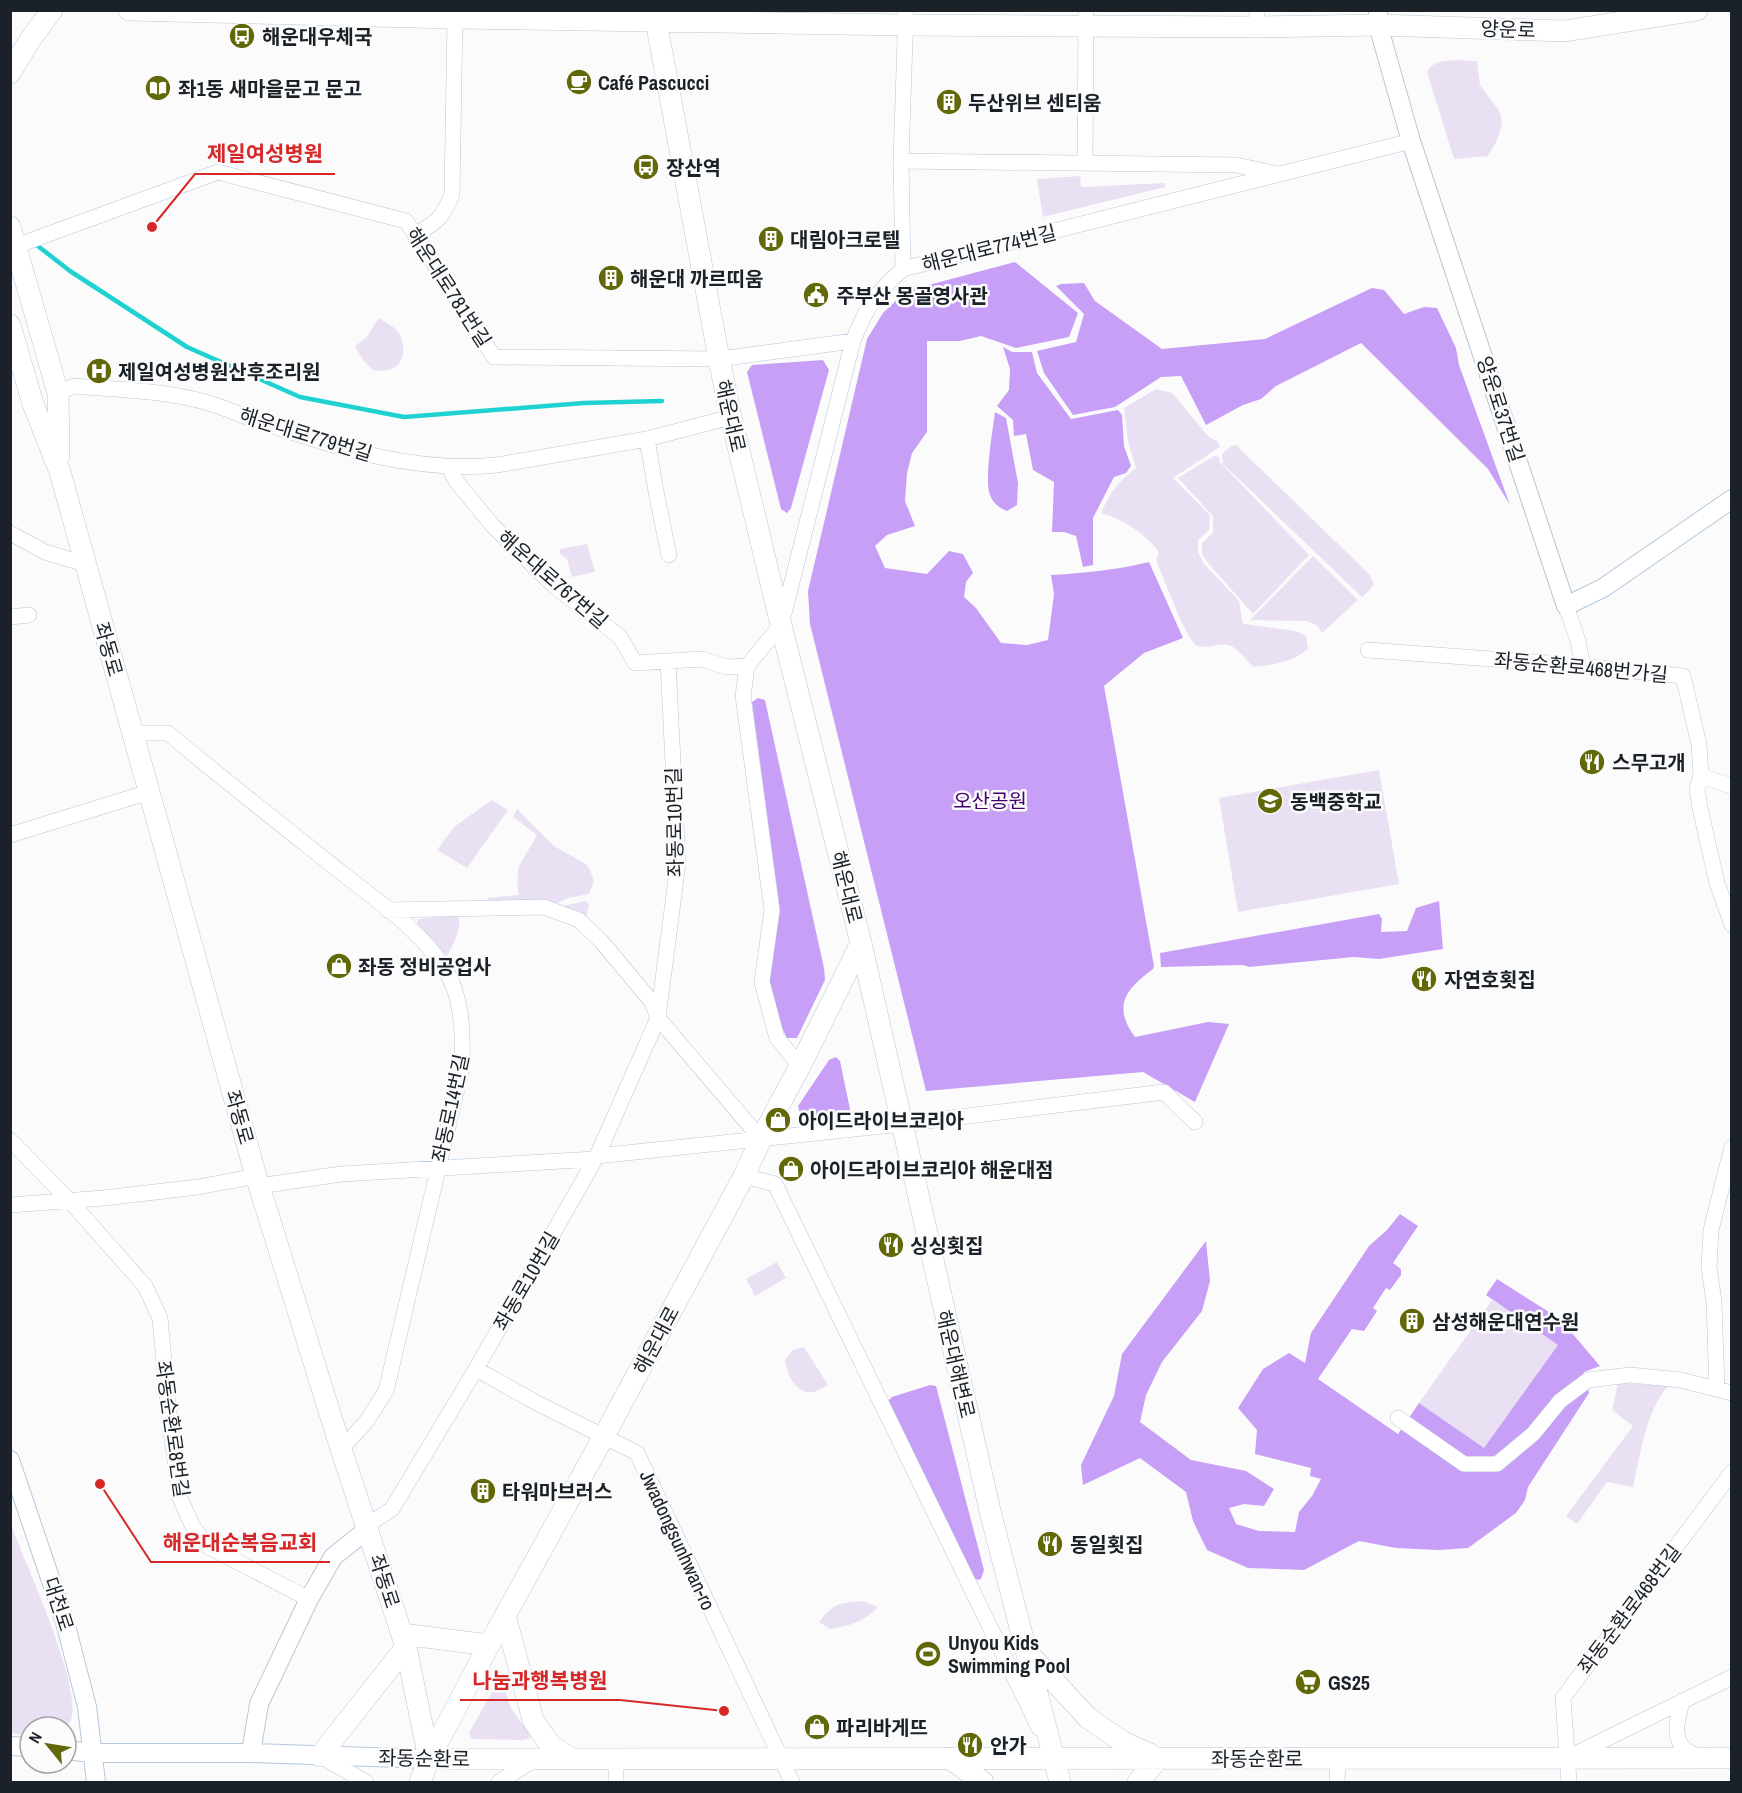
<svg xmlns="http://www.w3.org/2000/svg" width="1742" height="1793" viewBox="0 0 1742 1793" font-family="'Archivo Narrow','Noto Sans KR',sans-serif">
	<rect width="100%" height="100%" fill="#fbfbfb"/>
	<path fill="#e9e1f3" d="M1477 61 1480 85 1500 112 1502 125 1497 140 1488 156 1454 159 1427 72C1433 56 1463 61 1477 61Z
		M1080 176 1081 187 1165 183V187L1043 217 1037 179Z
		M379 318C387 323 397 328 401 336 402 338 402 344 403 346 405 366 391 373 373 370L363 360 355 346 366 338Z
		M1156 389 1172 393 1209 437 1217 441 1220 447 1173 478 1210 515 1209 530 1198 540V552L1204 564 1239 601 1243 624 1296 631 1306 636 1308 649C1293 662 1272 665 1253 667 1247 661 1240 651 1233 647 1222 640 1207 651 1196 645 1185 638 1163 575 1156 560L1159 552C1143 532 1125 520 1101 513 1112 490 1116 484 1136 468L1128 442 1124 408Z
		M1236 445 1370 575 1374 584 1370 590 1362 597 1223 464 1222 454 1231 446Z
		M1214 456 1219 457 1220 462 1309 555 1253 614 1208 563 1202 554V543L1213 533V516L1178 478Z
		M587 544 595 572 572 577 567 559 560 554V549Z
		M1313 556 1358 600 1322 633 1317 625 1307 621 1250 620Z
		M1379 770 1399 884 1238 912 1219 798Z
		M492 800 508 810 467 868 437 850 454 827Z
		M517 809 554 846 586 864 590 870 594 881 589 894 569 898 553 905 488 903V898L519 895 517 881 519 866 537 835 513 817Z
		M585 901 589 904 586 920 559 907Z
		M455 915 459 918C461 929 453 946 447 956L442 955 417 924 418 919Z
		M777 1262 786 1278 755 1296 746 1279Z
		M1492 1300 1559 1345 1484 1449 1419 1403Z
		M804 1347 828 1385C824 1387 819 1390 814 1392 797 1396 786 1374 785 1360L793 1350Z
		M1618 1383 1668 1386C1645 1413 1641 1453 1633 1487L1607 1482 1577 1524 1566 1516 1633 1426 1612 1410Z
		M10 1522C24 1561 83 1686 71 1720 71 1721 66 1727 66 1728L30 1727V1736L11 1733Z
		M863 1601 878 1607C864 1622 849 1626 830 1629L819 1622C833 1603 840 1603 863 1601Z
		M502 1682C505 1690 507 1698 510 1706 515 1716 529 1729 531 1738L524 1740 471 1739 469 1733 497 1683Z"/>
	<path fill="#c79ff7" d="M1015 262 1078 313 1069 337 1016 348 981 336 960 341H927V432L912 453 907 473 905 501 915 526 887 535 875 546 885 568 927 574 949 551 963 554 973 573 966 582 964 597 976 608 1001 643 1027 645 1048 640 1054 594 1051 575C1085 573 1117 570 1149 562L1183 638 1144 653 1104 686 1154 966 1153 969C1126 989 1112 1006 1135 1037L1208 1022 1229 1024 1195 1102 1143 1072 926 1091 810 624 808 591 867 339 883 313 906 291Z
		M1084 283 1095 301 1162 349 1265 339 1372 288 1384 290 1404 314 1424 307 1437 308 1456 348 1459 365 1510 505 1488 469 1361 343 1276 386 1261 399 1243 405 1206 425 1181 376 1161 377 1115 407 1073 415 1044 373 1037 351 1076 342 1084 314 1056 286 1061 284Z
		M1003 347 1012 352H1032L1037 373 1071 419 1118 410 1122 415 1124 446 1131 466 1126 473 1114 477 1093 518V565L1083 567 1076 536 1064 532H1052L1054 482 1033 470 1026 434 1014 436 1013 420 997 406 1009 390 1010 369Z
		M823 360 829 370 791 508 787 513 781 509 747 372 752 365Z
		M995 412 1006 418 1018 483 1017 505 1007 511C999 508 993 503 990 495 984 481 993 429 995 412Z
		M758 698 765 700 824 968 825 980 797 1038H787L780 1024 769 982 780 911 752 702Z
		M1439 901 1443 949 1379 959 1354 957 1249 967 1243 965 1161 967 1160 953 1379 914 1382 919 1381 932 1407 931 1416 908Z
		M836 1057 840 1061 852 1119 848 1125 804 1128 798 1106 829 1060Z
		M1400 1214 1418 1226 1393 1263 1401 1269V1275L1390 1290 1386 1288 1373 1308 1377 1311 1364 1331 1352 1329 1318 1379 1398 1434 1419 1403 1484 1448 1558 1345 1486 1295 1497 1279 1560 1319 1600 1366 1584 1372 1589 1393 1528 1487 1525 1500 1516 1513 1468 1548 1439 1550 1396 1548 1359 1541 1304 1570 1248 1568 1207 1550 1193 1521 1186 1492 1140 1458 1083 1485 1081 1465 1114 1396 1122 1354 1206 1241 1210 1281 1202 1311 1162 1362 1146 1395 1140 1422 1191 1460 1246 1471 1274 1489 1264 1506 1244 1504 1229 1508 1236 1524 1259 1531 1295 1532 1299 1512 1312 1496 1321 1479 1310 1476 1311 1468 1255 1454 1257 1430 1238 1408 1263 1369 1289 1353 1305 1363 1311 1333 1369 1246 1387 1230Z
		M930 1385 936 1386 984 1570 981 1579 977 1580 971 1574 888 1401 892 1397Z"/>
	<g fill="none" stroke-linecap="round" stroke-linejoin="round">
		<path stroke="#20d1d2" stroke-width="4.5" d="M34 243 70 271 187 347 300 397 404 417 584 403 662 401"/>
		<g stroke="#b5c8db" stroke-width="16">
			<path id="minor" d="M1257 10V27
				M901 161 1236 165 1278 174
				M1085 163 1086 10
				M415 235C437 222 443 218 452 194L455 18
				M16 246 218 172 406 221 494 357 719 359 853 341
				M903 269 901 161 906 10
				M58 393 74 386C118 390 163 390 205 402 224 407 242 416 261 422 336 448 416 473 497 465L647 439 731 417
				M647 439 657 497 669 555
				M449 467 456 481 493 526 553 585 620 637 635 663 702 659 727 667 747 666 781 625 853 341C867 306 875 294 903 269L1411 141
				M10 533 45 552 85 564
				M1566 606 1578 641 1583 666
				M10 617 29 615
				M1368 650 1548 663 1683 676 1699 744 1701 776 1697 789 1700 808 1717 883 1732 925
				M747 666 743 696 772 910 762 982 777 1038 800 1066
				M132 733H168C225 781 284 827 342 873 377 901 418 928 443 966 463 995 463 1033 462 1067L386 1391 366 1422 341 1449
				M1701 776 1732 786
				M10 835 149 792
				M387 910 544 907 579 920 601 941 652 1002 658 1018 761 1139
				M10 1140 69 1200 145 1286 160 1318 169 1417 180 1498 193 1527 209 1547 309 1599
				M597 1156 902 1124 1164 1092 1195 1122
				M744 1176 775 1184 1039 1728
				M259 1186 341 1174 595 1159
				M10 1205 104 1198 198 1187 256 1176
				M476 1369 537 1403 637 1453 792 1782
				M1717 1389 1714 1302 1709 1267 1711 1230 1732 1147
				M1398 1418 1464 1464H1497L1533 1434 1560 1401 1588 1380 1630 1375 1681 1380 1732 1393
				M367 1525 392 1509 476 1369 597 1156 658 1018 678 863 668 662
				M1682 1701C1679 1715 1672 1734 1682 1746 1686 1751 1694 1754 1699 1758
				M320 1756 366 1782
				M1571 1756 1732 1677
				M616 1758V1782
				M499 1782 535 1759
				M1337 1782 1338 1757
				M1569 1782 1563 1698 1732 1472"/>
		</g>
		<g stroke="#b5c8db" stroke-width="20">
			<path id="tertiary" d="M1378 10V25L1411 141 1566 606 1603 588 1732 499
				M10 1460 65 1622 87 1707 96 1782
				M10 1746 30 1747
				M66 1750 92 1753H251L429 1759
				M251 1753 259 1704 309 1599 333 1557 368 1529"/>
		</g>
		<g stroke="#b5c8db" stroke-width="22">
			<path id="secondary" d="M129 10 455 18 906 25 1257 27 1378 25 1565 31 1697 10
				M10 73 30 40 52 10
				M10 227 58 393 59 456
				M10 325 33 404 60 472 256 1176 341 1449 406 1647 429 1759
				M861 943 991 1515 1060 1782
				M505 1615 533 1720 551 1746 572 1759
				M402 1634 489 1645
				M1030 1655 1088 1718 1123 1742 1150 1754
				M320 1756 406 1647
				M949 1758 983 1782
				M429 1759 1732 1758
				M420 1782 429 1759 489 1645 604 1436 744 1176 761 1139 800 1066 861 943 781 625 731 417 719 359 656 21V10
				M1138 1782 1159 1758"/>
		</g>
		<use href="#minor" stroke="#fff" stroke-width="15"/>
		<use href="#tertiary" stroke="#fff" stroke-width="18"/>
		<use href="#secondary" stroke="#fff" stroke-width="21"/>
	</g>
	<defs>
		<g id="bus-disc" transform="scale(1.35)"><circle r="9.5" fill="#626807" stroke="#fbfbfb"/><path d="M-5-6H5V4H4V6H2V4H-2V6H-4V4H-5ZM-3.5-4V0h7V-4ZM-3.5 1.2v1.5H-2V1.2ZM2 1.2v1.5H3.5V1.2Z" fill="#fff"/></g>
		<g id="cafe-disc" transform="scale(1.35)"><circle r="9.5" fill="#626807" stroke="#fbfbfb"/><path d="M-5.5-4.5H6V0H3Q3 3.5 0 3.5H-2.5Q-5.5 3.5-5.5 0ZM3-3.2v2h1.7v-2ZM-6 4.5H4V6H-6Z" fill="#fff"/></g>
		<g id="library-disc" transform="scale(1.35)"><circle r="9.5" fill="#626807" stroke="#fbfbfb"/><path d="M-6-4Q-3-5.5-.7-3.5V5Q-3 3-6 4ZM6-4Q3-5.5 .7-3.5V5Q3 3 6 4Z" fill="#fff"/></g>
		<g id="building-disc" transform="scale(1.35)"><circle r="9.5" fill="#626807" stroke="#fbfbfb"/><path d="M-4-6H4V6H1V3H-1V6H-4ZM-2.5-4.3h1.7v1.8h-1.7ZM.8-4.3h1.7v1.8H.8ZM-2.5-1h1.7V.8h-1.7ZM.8-1h1.7V.8H.8Z" fill="#fff"/></g>
		<g id="civic-disc" transform="scale(1.35)"><circle r="9.5" fill="#626807" stroke="#fbfbfb"/><path d="M-.6-6.5H3V-4.5H.6V-3L4-1V1h2V6H-6V1h2V-1L-.6-3ZM-1.2 2.5V6h2.4V2.5Z" fill="#fff"/></g>
		<g id="hospital-disc" transform="scale(1.35)"><circle r="9.5" fill="#626807" stroke="#fbfbfb"/><path d="M-5-5h3v3.5h4V-5h3V5h-3V1.5h-4V5h-3Z" fill="#fff"/></g>
		<g id="restaurant-disc" transform="scale(1.35)"><circle r="9.5" fill="#626807" stroke="#fbfbfb"/><path d="M-5-6h1v4h1v-4h1v4h1v-4h1v5L-1.5 .5V6h-2V.5L-5-1ZM5-6V6H3V1.5H1.5Q1.5-4 5-6Z" fill="#fff"/></g>
		<g id="school-disc" transform="scale(1.35)"><circle r="9.5" fill="#626807" stroke="#fbfbfb"/><path d="M0-5L7-2L0 1L-7-2ZM-4 1L0 2.5L4 1V4Q0 6-4 4Z" fill="#fff"/></g>
		<g id="shop-disc" transform="scale(1.35)"><circle r="9.5" fill="#626807" stroke="#fbfbfb"/><path d="M-5-2.5h2.3a2.7 3.5 0 0 1 5.4 0H5L5.5 6h-11ZM-1.5-2.5h3a1.5 2.3 0 0 0-3 0Z" fill="#fff"/></g>
		<g id="stadium-disc" transform="scale(1.35)"><circle r="9.5" fill="#626807" stroke="#fbfbfb"/><path d="M0-5a6.5 5 0 1 0 0 10a6.5 5 0 1 0 0-10ZM-3.5-1.8h7v3.6h-7Z" fill="#fff"/></g>
		<g id="supermarket-disc" transform="scale(1.35)"><circle r="9.5" fill="#626807" stroke="#fbfbfb"/><path d="M-6-5.5h2.5l.6 2H6L4.5 2H-2.5L-4.4-4H-6ZM-1.5 3.2a1.3 1.3 0 1 0 .1 0ZM3 3.2a1.3 1.3 0 1 0 .1 0Z" fill="#fff"/></g>
	</defs>
	<g fill-rule="evenodd">
		<use href="#bus-disc" x="242" y="36"/>
		<use href="#cafe-disc" x="579" y="82"/>
		<use href="#library-disc" x="158" y="88"/>
		<use href="#building-disc" x="949" y="102"/>
		<use href="#bus-disc" x="646" y="167"/>
		<use href="#building-disc" x="771" y="239"/>
		<use href="#building-disc" x="611" y="278"/>
		<use href="#civic-disc" x="816" y="295"/>
		<use href="#hospital-disc" x="99" y="371"/>
		<use href="#restaurant-disc" x="1592" y="762"/>
		<use href="#school-disc" x="1270" y="801"/>
		<use href="#shop-disc" x="339" y="966"/>
		<use href="#restaurant-disc" x="1424" y="979"/>
		<use href="#shop-disc" x="778" y="1120"/>
		<use href="#shop-disc" x="791" y="1169"/>
		<use href="#restaurant-disc" x="891" y="1245"/>
		<use href="#building-disc" x="1412" y="1321"/>
		<use href="#building-disc" x="483" y="1491"/>
		<use href="#restaurant-disc" x="1050" y="1544"/>
		<use href="#stadium-disc" x="928" y="1654"/>
		<use href="#supermarket-disc" x="1308" y="1682"/>
		<use href="#shop-disc" x="817" y="1727"/>
		<use href="#restaurant-disc" x="970" y="1745"/>
	</g>
	<g text-anchor="middle" dominant-baseline="central" stroke-width="5" stroke-linejoin="round" paint-order="stroke">
		<g font-size="20" fill="#1a2128" stroke="#fbfbfb">
			<text transform="translate(1508 29) rotate(2)">양운로</text>
			<text transform="translate(989 248) rotate(-14)">해운대로774번길</text>
			<text transform="translate(449 287) rotate(57)">해운대로781번길</text>
			<text transform="translate(1501 409) rotate(72)">양운로37번길</text>
			<text transform="translate(731 416) rotate(77)">해운대로</text>
			<text transform="translate(306 434) rotate(17)">해운대로779번길</text>
			<text transform="translate(553 579) rotate(41)">해운대로767번길</text>
			<text transform="translate(109 649) rotate(74)">좌동로</text>
			<text transform="translate(1581 667) rotate(5)">좌동순환로468번가길</text>
			<text transform="translate(674 822) rotate(-91)">좌동로10번길</text>
			<text transform="translate(847 887) rotate(76)">해운대로</text>
			<text transform="translate(450 1108) rotate(-78)">좌동로14번길</text>
			<text transform="translate(240 1117) rotate(74)">좌동로</text>
			<text transform="translate(526 1281) rotate(-60)">좌동로10번길</text>
			<text transform="translate(656 1340) rotate(-62)">해운대로</text>
			<text transform="translate(956 1364) rotate(77)">해운대해변로</text>
			<text transform="translate(173 1429) rotate(82)">좌동순환로8번길</text>
			<text transform="translate(678 1540) rotate(65)">Jwadongsunhwan-ro</text>
			<text transform="translate(385 1581) rotate(72)">좌동로</text>
			<text transform="translate(59 1604) rotate(72)">대천로</text>
			<text transform="translate(1629 1609) rotate(-53)">좌동순환로468번길</text>
			<text transform="translate(424 1758) rotate(1)">좌동순환로</text>
			<text x="1257" y="1758">좌동순환로</text>
		</g>
		<g font-size="20" font-weight="bold" fill="#1a2128" stroke="#fbfbfb" text-anchor="start">
			<text x="262" y="36">해운대우체국</text>
			<text x="598" y="82">Café Pascucci</text>
			<text x="178" y="88">좌1동 새마을문고 문고</text>
			<text x="968" y="102">두산위브 센티움</text>
			<text x="666" y="167">장산역</text>
			<text x="790" y="239">대림아크로텔</text>
			<text x="630" y="278">해운대 까르띠움</text>
			<text x="836" y="295">주부산 몽골영사관</text>
			<text x="118" y="371">제일여성병원산후조리원</text>
			<text x="1612" y="762">스무고개</text>
			<text x="1290" y="801">동백중학교</text>
			<text x="358" y="966">좌동 정비공업사</text>
			<text x="1444" y="979">자연호횟집</text>
			<text x="798" y="1120">아이드라이브코리아</text>
			<text x="810" y="1169">아이드라이브코리아 해운대점</text>
			<text x="910" y="1245">싱싱횟집</text>
			<text x="1432" y="1321">삼성해운대연수원</text>
			<text x="502" y="1491">타워마브러스</text>
			<text x="1070" y="1544">동일횟집</text>
			<text x="948" y="1642">Unyou Kids<tspan x="948" dy="23">Swimming Pool</tspan></text>
			<text x="1328" y="1682">GS25</text>
			<text x="836" y="1727">파리바게뜨</text>
			<text x="990" y="1745">안가</text>
		</g>
		<g font-size="20" fill="#42006c" stroke="#fbfbfb">
			<text x="990" y="800">오산공원</text>
		</g>
	</g>
	<path fill="none" stroke="#d62828" stroke-width="2" d="M152 227L195 174H335M100 1484L151 1562H330M724 1711L620 1700H460"/>
	<g fill="#d62828" stroke="#fbfbfb" stroke-width="2">
		<circle cx="152" cy="227" r="6"/>
		<circle cx="100" cy="1484" r="6"/>
		<circle cx="724" cy="1711" r="6"/>
	</g>
	<g font-size="21" text-anchor="middle" font-weight="bold" fill="#d62828" stroke="#fbfbfb" stroke-width="5" stroke-linejoin="round" paint-order="stroke">
		<text x="265" y="161">제일여성병원</text>
		<text x="240" y="1550">해운대순복음교회</text>
		<text x="540" y="1688">나눔과행복병원</text>
	</g>
	<rect width="1742" height="1793" fill="none" stroke="#1a2128" stroke-width="24"/>
	<g transform="translate(48 1745) rotate(300)"><circle r="28" fill="#fbfbfb" stroke="#a1a4a7" stroke-width="1.5"/>
	<path d="M0-4.5L10 22L0 15L-10 22Z" fill="#626807"/>
	<text y="-9" font-size="16" font-weight="bold" text-anchor="middle" fill="#1a2128">N</text>
	</g>
</svg>
